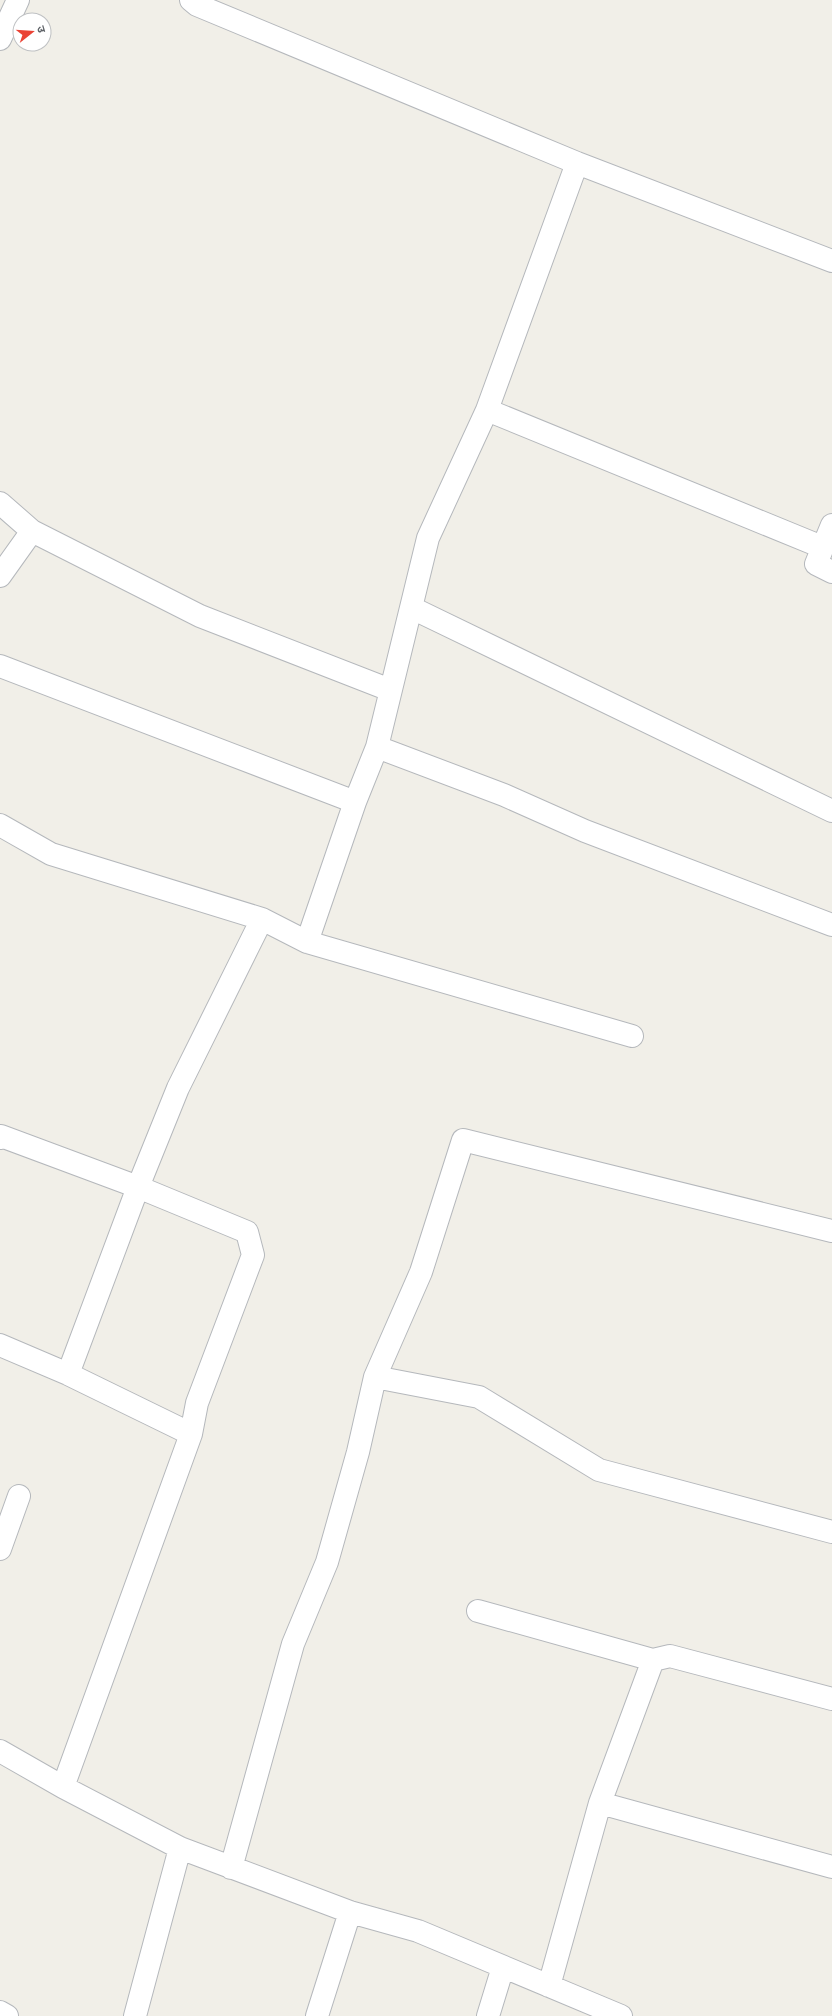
<svg xmlns="http://www.w3.org/2000/svg" width="832" height="2016" viewBox="0 0 832 2016" font-family="Cabin,'Noto Sans Devanagari',sans-serif">
	<rect width="100%" height="100%" fill="#f1efe8"/>
	<g fill="none" stroke-linecap="round" stroke-linejoin="round">
		<g stroke="#b5b8bc" stroke-width="24">
			<path id="minor" d="M191 0 197 5 577 163 832 261
				M0 39 18 0
				M487 410 822 547
				M0 503 32 531
				M832 525 816 564 832 572
				M0 576 32 531 200 616 390 690
				M412 608 832 811
				M0 666 355 802
				M377 747 504 795 585 831 832 925
				M0 825 51 854 262 919
				M307 942 632 1036
				M0 1138 1 1136 138 1187 247 1232 253 1255 197 1403 191 1434 63 1787
				M0 1345 68 1374 191 1434
				M68 1374 138 1187 178 1088 262 919 307 942 355 802 377 747 428 538 487 410 577 163
				M375 1377 479 1397 599 1470 832 1532
				M0 1549 19 1496
				M478 1611 653 1660 670 1656 832 1699
				M0 1751 63 1787 180 1848 350 1912 418 1931 621 2016
				M600 1803 832 1867
				M231 1868 293 1644 327 1562 358 1452 375 1377 421 1272 463 1140 832 1231
				M549 1986 600 1803 653 1660
				M0 2012 7 2016
				M135 2016 180 1848
				M317 2016 350 1912
				M488 2016 503 1967"/>
		</g>
		<use href="#minor" stroke="#fff" stroke-width="22"/>
	</g>
	<g transform="translate(32 32) rotate(73)"><circle r="19" fill="#ffffff" stroke="#bfc1c3"/>
	<path d="M0-3L7 15L0 10L-7 15Z" fill="#ea4335"/>
	<text y="-6" font-size="11" font-weight="bold" text-anchor="middle" fill="#5f6368">उ</text>
	</g>
</svg>
